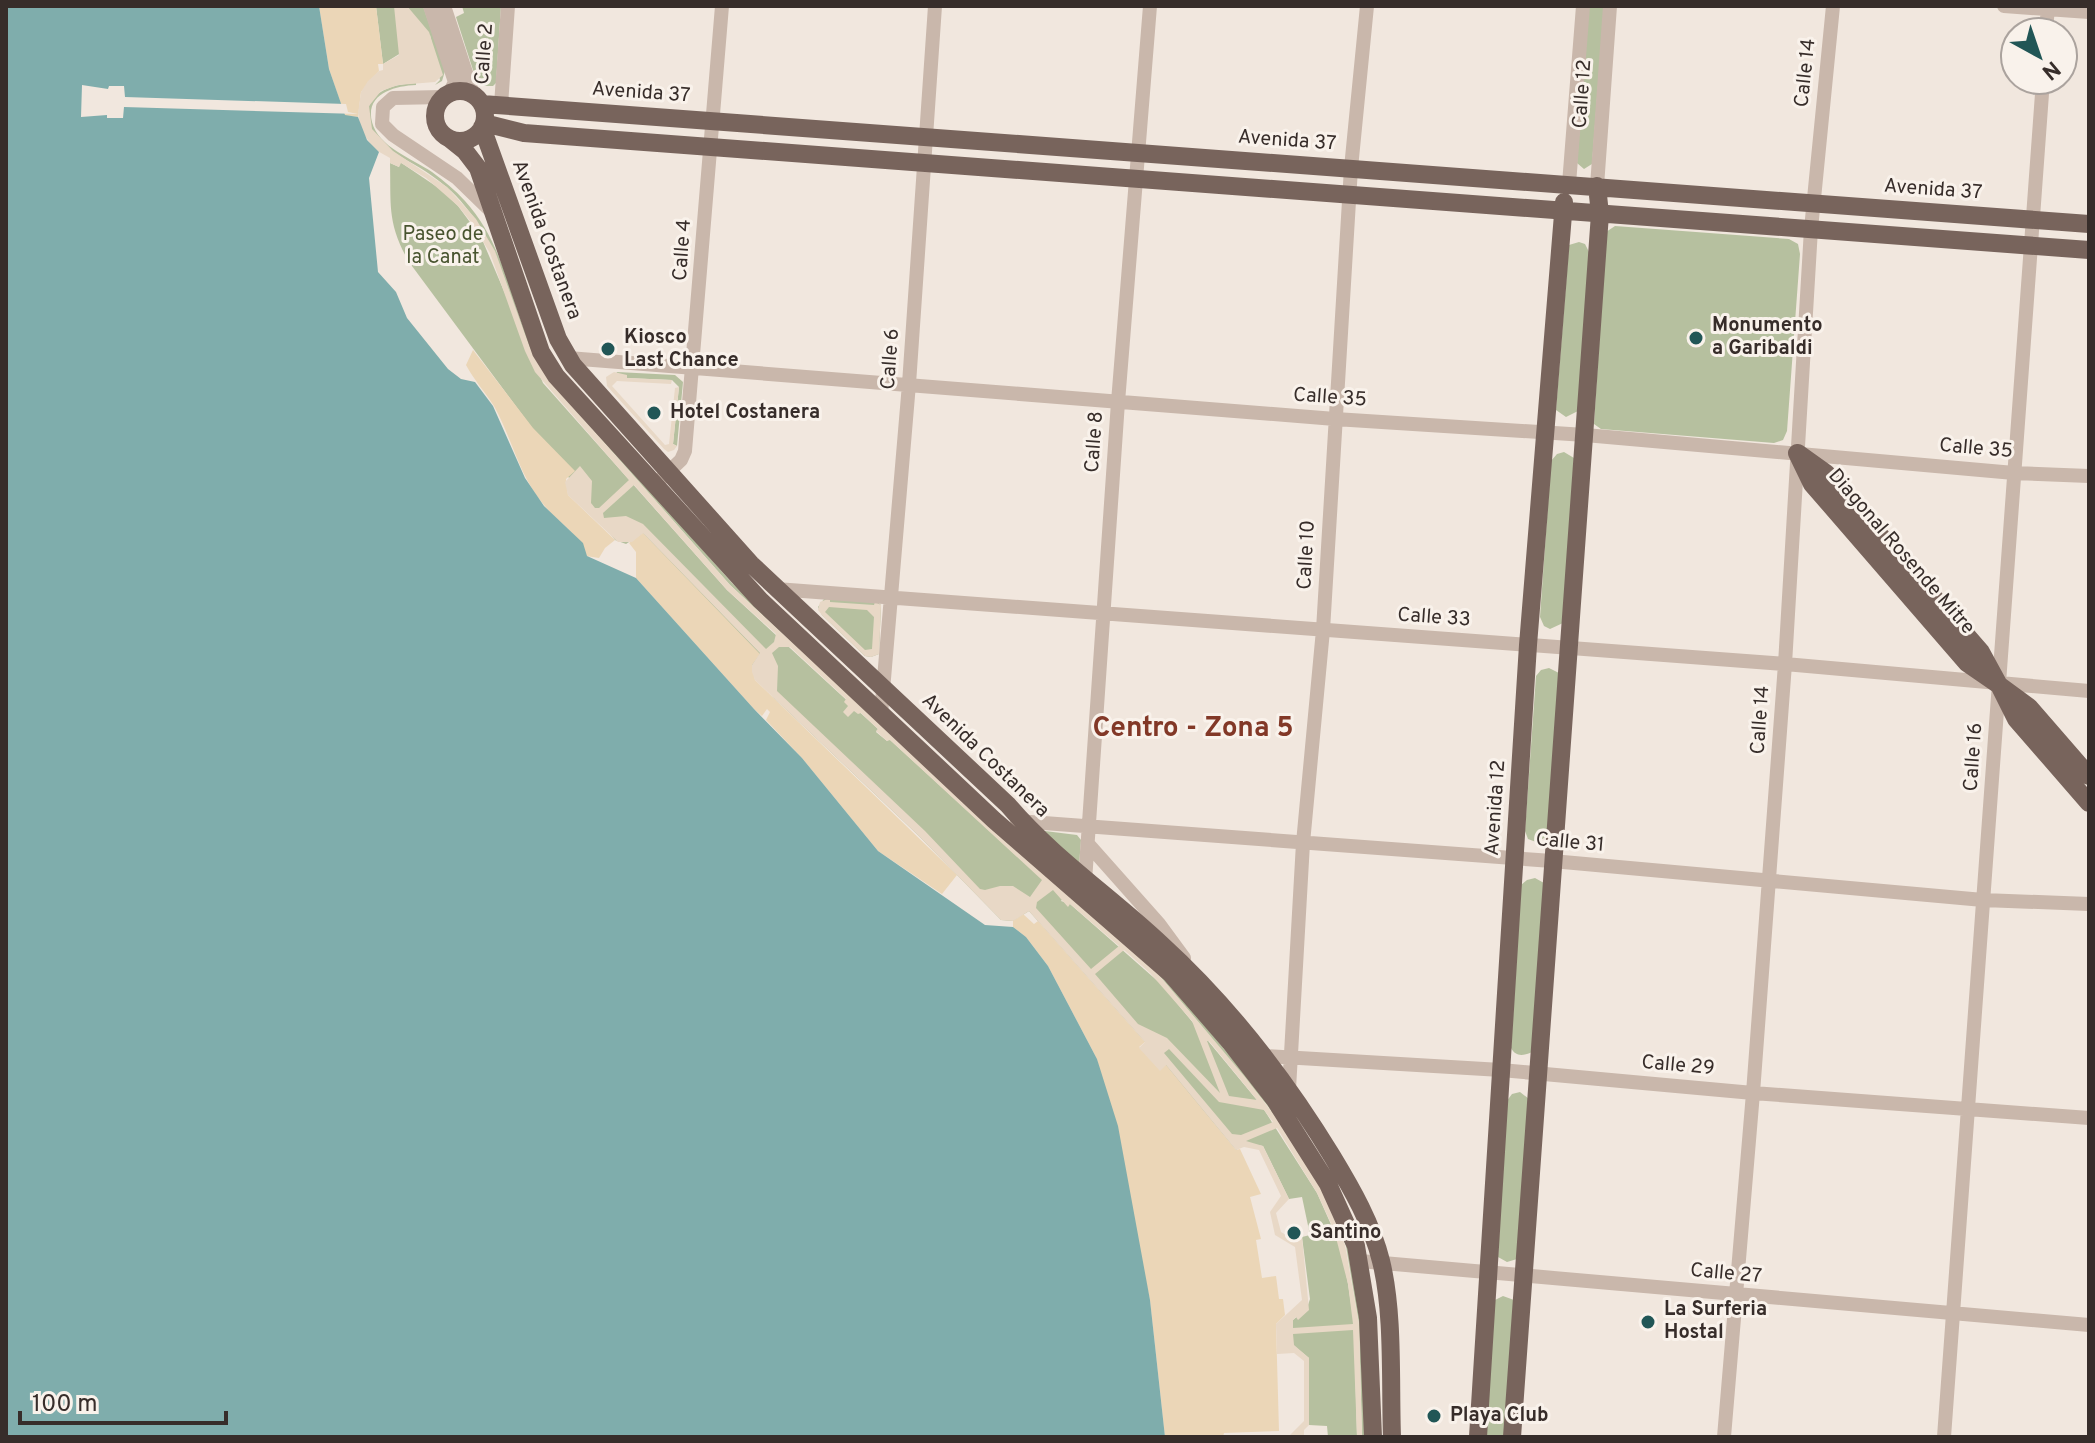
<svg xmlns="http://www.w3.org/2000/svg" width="2095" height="1443" viewBox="0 0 2095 1443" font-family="Overpass,sans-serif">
	<rect width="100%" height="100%" fill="#f1e7de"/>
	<path fill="#b6c09f" d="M376 6H423L445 71 442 81 435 85 440 80 430 35 383 64Z
		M462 6H501L496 83 493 86H484L473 70 456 17 464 13Z
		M1589 6H1604L1592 164 1584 169 1577 163Z
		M416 83V85C394 86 365 94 372 122 378 147 413 159 432 172 444 181 455 190 465 201 513 254 510 324 550 378L732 583 1050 876 1155 966 1269 1103 1324 1188 1349 1246 1362 1324 1365 1437H1362L1359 1324 1346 1246 1322 1190 1267 1105 1153 968 1016 849 730 585 548 379C509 326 511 260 464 205 454 192 441 182 428 173 409 160 375 147 369 122 362 92 393 84 416 83Z
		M400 162 443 191 458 206 481 237 543 383 727 590 878 729 876 732 887 741 889 739 1063 898 1061 901 1070 904 1161 984 1261 1105 1317 1193 1341 1247 1348 1284 1354 1324 1357 1437H1328L1327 1426 1309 1425V1358L1293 1345V1320L1307 1308 1310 1299 1302 1237 1310 1235 1302 1197 1289 1199 1263 1146 1247 1143 1236 1150 1145 1042 1029 911 1013 921 1001 920 919 836 774 698 643 533 626 544 615 540 409 262C387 223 391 206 390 163L399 167Z
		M1615 226 1789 239 1798 244 1800 254 1787 431 1783 440 1774 443 1601 429 1594 424 1606 232Z
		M1579 242 1585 244 1589 252 1578 411 1566 417 1556 410 1569 245Z
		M617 372 675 375 683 382 677 446 673 444 679 387 672 380 627 378 616 374Z
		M1564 452 1574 458 1563 623 1550 629 1544 626 1540 617 1551 461 1557 454Z
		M824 599 876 601 881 605 879 654 871 657 865 656 822 615 818 607Z
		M1549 668 1559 673 1548 836 1536 842 1528 839 1525 831 1536 676 1541 670Z
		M1037 830 1077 835 1081 840 1079 866Z
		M1535 878 1544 883 1532 1052C1523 1056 1516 1057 1511 1048L1521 885 1527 880Z
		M1520 1092 1529 1099 1517 1259 1507 1262 1498 1257 1506 1102 1512 1094Z
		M1503 1296 1514 1300 1507 1437H1483L1493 1301Z"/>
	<path fill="#ebd6b7" d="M319 6H376L383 64H378L379 71 361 92 358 117 345 116 329 69Z
		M473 350 533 428 575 471 566 479 568 495 615 540 605 548 599 558 586 556C580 533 558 523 544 505 519 476 512 438 494 406 485 392 474 380 466 365Z
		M643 533 760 654 752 665 755 680 957 875 942 894 878 851 802 758 766 720 770 712 767 709 762 716 754 709 636 578V552L629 543Z
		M1023 914 1034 924 1038 921 1145 1042 1139 1047 1166 1065 1236 1150 1240 1149 1261 1194 1250 1197 1261 1239 1256 1240 1262 1278 1276 1276 1279 1299H1283L1285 1315 1276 1324 1279 1431 1224 1433 1223 1437H1165L1150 1300 1097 1059 1048 966 1026 937 1013 927V921Z"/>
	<path fill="#e8d8c6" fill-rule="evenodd" d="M394 6H407L429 32 443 75 435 82 398 85 381 91 369 106 372 129 393 151 447 187 476 219 495 251 530 348 548 379 730 585 1016 849 1153 968 1245 1077 1278 1120 1322 1190 1345 1245 1359 1324 1362 1437H1357L1353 1330 1293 1334 1294 1345 1309 1358V1425L1304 1430V1437H1288L1304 1421V1361L1294 1353 1277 1354 1276 1324 1302 1300 1295 1247 1275 1235 1270 1212 1281 1196 1259 1150 1244 1147 1236 1150 1166 1065 1160 1071 1139 1048 1145 1042 1029 911 1013 921 1001 920 919 836 774 698 755 680 752 672V665L760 653 643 533 632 542H618L568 495 565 482 580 466 592 481 591 503 595 508H599L629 480 535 372 525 351 490 253 471 222 458 206 426 178 401 163 399 167 390 163V158L374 149 361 130 358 113 361 92 368 81 379 71 383 70V64L399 55ZM634 485 727 590 776 634 774 642 766 649 643 524 626 516 604 518 603 513ZM779 647H790L846 699 844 702 848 706 843 712 848 717 854 711 858 714 861 713 878 729 876 731 887 741 890 740 1042 880 1030 897 1013 886H1000L985 890 980 889 925 831 777 691 778 666 772 653ZM1053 890 1068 907 1070 904 1119 946 1091 969 1036 908 1037 902ZM1124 950 1150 973 1192 1021 1220 1093 1167 1038 1138 1024 1095 974ZM1207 1041H1209L1257 1100 1229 1096ZM1169 1049 1219 1102 1264 1110 1273 1122 1241 1135 1232 1134 1164 1053ZM1277 1128 1317 1193 1334 1230 1348 1284 1353 1324 1293 1328V1320L1296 1317 1298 1320 1309 1310 1302 1237 1293 1239 1281 1232 1276 1213 1289 1199 1263 1146 1246 1141Z
		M614 372 627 375V378L672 380 671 384 617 381 612 386 665 445 669 444 675 388 679 387 673 444 677 446 674 450 668 452 664 449 607 386 606 377Z
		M830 598V602L874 605 875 602 881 605 879 654 871 657 865 656 822 615 818 610 820 602ZM829 607 867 610 874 617 872 649 865 650 825 612Z"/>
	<path fill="#7fadac" d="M6 6H319L329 69 345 115 358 117 367 140 379 152 369 178 378 272 396 292 407 318 448 369 461 379 475 382 493 406 525 478 544 506 583 543 587 556 636 578 754 709 802 758 878 851 985 925 1013 927 1026 937 1048 966 1097 1059 1118 1126 1150 1300 1165 1437H6Z"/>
	<path fill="#f1e7de" d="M82 85 108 89 109 86H124L125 97 346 104 348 112 358 114 124 107 123 118H107V115L81 117Z"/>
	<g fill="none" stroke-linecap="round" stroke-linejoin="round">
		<path stroke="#c9b7ab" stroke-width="14" d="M430 6 455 82 450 92
			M444 6 473 94
			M2004 6 2089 12
			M2046 32 2048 6
			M443 97 393 98 383 107 382 124 393 135 457 178 493 213
			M501 105 508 6
			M1569 184 1583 6
			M1597 186 1610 6
			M568 358 1335 419 1585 435 2014 473 2089 476
			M661 479 681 460 685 451 722 6
			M776 589 1785 664 2089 691
			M881 714 909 384 935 6
			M1017 821 1552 861 1983 900 2089 904
			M1088 844 1159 924 1184 958
			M1085 881 1118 402 1150 6
			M1264 1056 1501 1070 1753 1093 2089 1118
			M1285 1092 1289 1089 1303 843 1323 630 1351 168 1367 6
			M1360 1261 2089 1325
			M1724 1437 1753 1093 1785 664 1811 229 1833 6
			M1944 1437 2043 80"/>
		<path stroke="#78645c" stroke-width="18" d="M435 116a25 25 0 1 1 50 0a25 25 0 1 1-50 0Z
			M482 104 2089 224
			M484 123 524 133 2089 250
			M482 127 558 339 573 365 751 564 1008 805C1053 858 1110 896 1161 944 1228 1005 1285 1079 1332 1156 1352 1189 1372 1224 1381 1261 1394 1313 1390 1383 1392 1437
			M450 139 465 151 478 168 541 352 556 376 760 600 994 820 1171 974 1230 1042 1275 1100 1328 1184 1356 1246 1368 1318 1373 1437
			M1797 453 1812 484 1967 663 1999 685 2016 719 2089 803
			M1798 453 1826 473 1981 652 1999 685 2029 707 2089 776
			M1478 1437 1528 645 1564 202
			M1512 1437 1600 214 1597 186"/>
	</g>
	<g fill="#215656" stroke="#f9f2eb" stroke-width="3">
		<circle cx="1696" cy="338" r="8"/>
		<circle cx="608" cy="349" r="8"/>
		<circle cx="654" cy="413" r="8"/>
		<circle cx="1294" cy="1233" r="8"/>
		<circle cx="1648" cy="1322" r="8"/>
		<circle cx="1434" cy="1416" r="8"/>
	</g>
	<g text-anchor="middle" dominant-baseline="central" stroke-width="6" stroke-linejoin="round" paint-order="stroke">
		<g font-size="20" fill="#372d2a" stroke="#f9f2eb">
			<text transform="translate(485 54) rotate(-86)">Calle 2</text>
			<text transform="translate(1806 73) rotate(-84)">Calle 14</text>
			<text transform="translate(641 93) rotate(4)">Avenida 37</text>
			<text transform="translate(1583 94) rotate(-86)">Calle 12</text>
			<text transform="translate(1287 141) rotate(4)">Avenida 37</text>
			<text transform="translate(1933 190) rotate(4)">Avenida 37</text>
			<text transform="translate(546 240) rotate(70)">Avenida Costanera</text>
			<text transform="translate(683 250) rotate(-86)">Calle 4</text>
			<text transform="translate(891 359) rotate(-86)">Calle 6</text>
			<text transform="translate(1330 398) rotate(4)">Calle 35</text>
			<text transform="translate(1095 442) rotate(-86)">Calle 8</text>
			<text transform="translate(1976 449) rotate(5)">Calle 35</text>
			<text transform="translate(1901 552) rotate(49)">Diagonal Rosende Mitre</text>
			<text transform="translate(1307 555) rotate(-87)">Calle 10</text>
			<text transform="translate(1434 618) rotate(4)">Calle 33</text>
			<text transform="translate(1761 720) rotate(-86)">Calle 14</text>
			<text transform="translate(985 756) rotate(44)">Avenida Costanera</text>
			<text transform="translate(1974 757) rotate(-86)">Calle 16</text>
			<text transform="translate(1496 808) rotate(-86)">Avenida 12</text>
			<text transform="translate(1570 843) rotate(5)">Calle 31</text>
			<text transform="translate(1678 1066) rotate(5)">Calle 29</text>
			<text transform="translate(1726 1274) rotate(5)">Calle 27</text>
		</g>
		<g font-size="20" fill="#48542f" stroke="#f9f2eb">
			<text x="443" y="235">Paseo de<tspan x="443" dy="23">la Canat</tspan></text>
		</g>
		<g font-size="20" font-weight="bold" fill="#372d2a" stroke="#f9f2eb" text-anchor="start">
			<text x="1712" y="326">Monumento<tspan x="1712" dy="23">a Garibaldi</tspan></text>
			<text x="624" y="338">Kiosco<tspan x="624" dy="23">Last Chance</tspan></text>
			<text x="670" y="413">Hotel Costanera</text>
			<text x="1310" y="1233">Santino</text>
			<text x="1664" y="1310">La Surferia<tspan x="1664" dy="23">Hostal</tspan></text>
			<text x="1450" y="1416">Playa Club</text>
		</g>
		<g font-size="28" font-weight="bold" fill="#823827" stroke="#f9f2eb">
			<text x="1193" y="729">Centro - Zona 5</text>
		</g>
	</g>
	<rect width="2095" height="1443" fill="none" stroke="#372d2a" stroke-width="16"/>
	<g transform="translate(2039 56) rotate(140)"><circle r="38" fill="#f9f2eb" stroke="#aba39e" stroke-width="2"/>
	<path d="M0-6L14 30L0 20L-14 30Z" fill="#215656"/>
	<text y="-12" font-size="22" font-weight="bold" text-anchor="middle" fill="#372d2a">N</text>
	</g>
	<path d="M20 1411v12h206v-12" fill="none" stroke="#372d2a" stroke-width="4"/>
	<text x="32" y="1411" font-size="24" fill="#372d2a" stroke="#f9f2eb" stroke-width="6" paint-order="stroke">100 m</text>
</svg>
